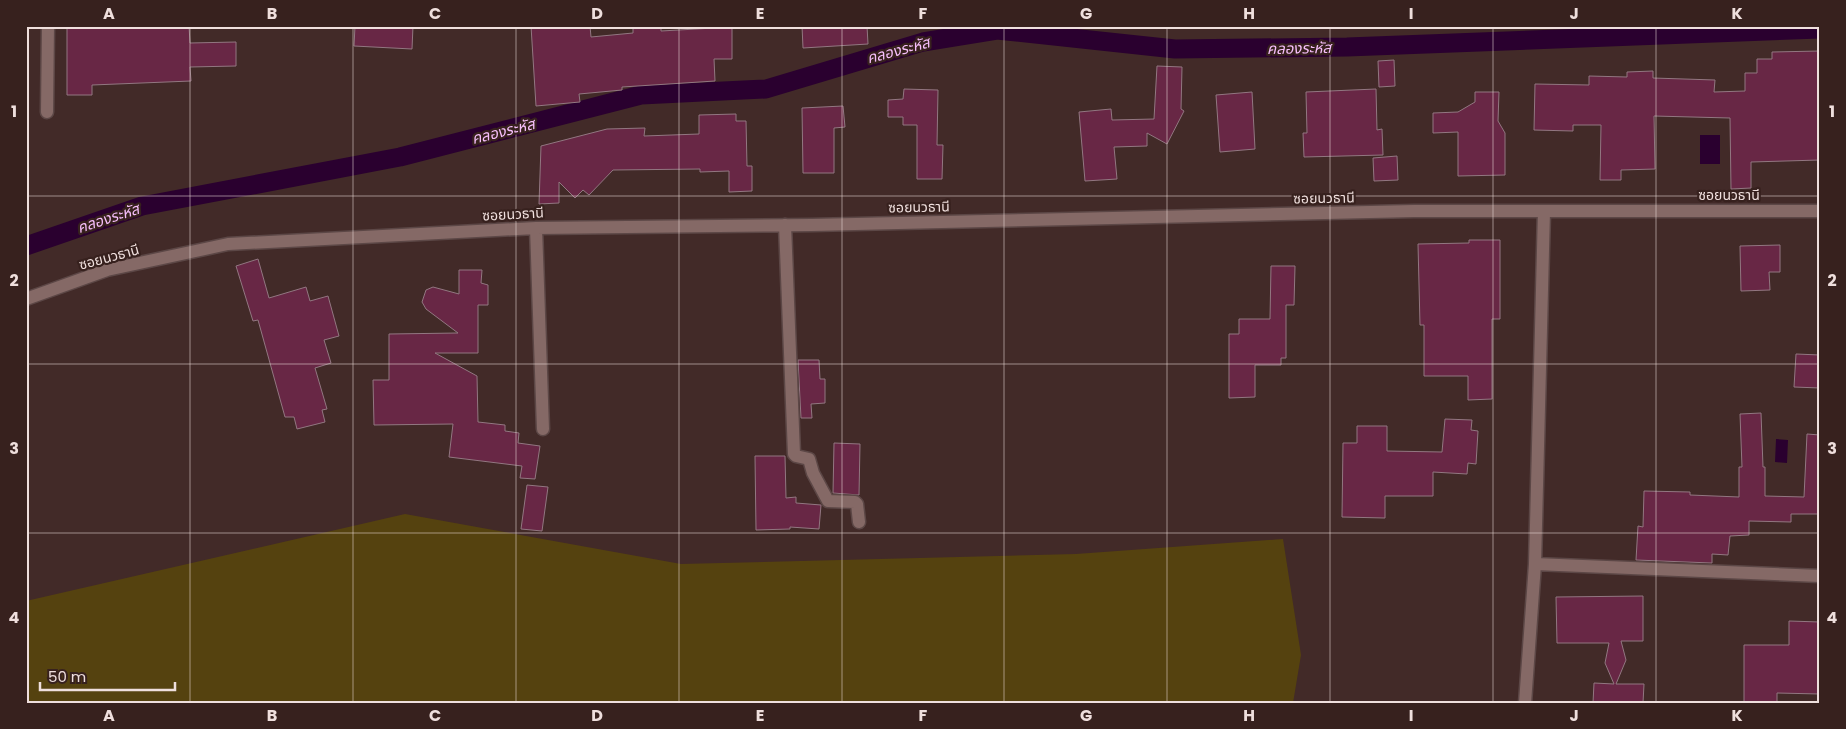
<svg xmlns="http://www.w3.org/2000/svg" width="1846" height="729" viewBox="0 0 1846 729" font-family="Poppins,'Noto Sans Thai',sans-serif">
	<rect width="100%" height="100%" fill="#422a28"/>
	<path fill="#55420f" d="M405 514 681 564 1076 554 1283 539 1301 655 1293 703H26V601Z"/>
	<path fill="#2a002f" d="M1700 135H1720V164H1700Z
		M1776 439 1788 440 1787 463 1775 462Z"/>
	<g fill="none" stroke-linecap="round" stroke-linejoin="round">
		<path stroke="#2a002f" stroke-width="19" d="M26 246 142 206 400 157 641 95 766 89 923 42 997 30 1175 49 1347 47 1820 29"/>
	</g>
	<path fill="#682745" stroke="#927781" d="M67 26H189L190 43 236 42V66L190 67 191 81 92 85V95H67Z
		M355 26H413L412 49 354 46Z
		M531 26H590L591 37 633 33V26H661V31L714 28V26H732V59H714L715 81 622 87V90L579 94 580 102 536 106Z
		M802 26H867L868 44 803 48Z
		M1820 51V160L1751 162V188L1731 189 1730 118 1654 116 1655 169 1621 170V180H1600L1601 125H1573V131L1534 130 1535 84 1589 85V76L1627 77V72L1653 71V78L1715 80 1714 92 1745 91V73H1757V59H1772V52Z
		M1394 60 1395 86 1379 87 1378 61Z
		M1157 66 1182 67 1181 109 1184 111 1167 144 1147 133V146L1114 147 1117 179 1085 181 1079 112 1111 109 1112 120 1154 119Z
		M904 89 938 90 937 145H943L942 179H917V125H903V117H888V100L903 99Z
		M1376 89 1377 130 1382 129 1383 155 1304 157 1303 133H1307L1306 92Z
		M1252 92 1255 149 1220 152 1216 95Z
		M1475 92H1499L1498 121 1505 133V175L1458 176V132L1433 133V113L1458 112 1475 102Z
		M843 106 845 127 834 128V173H803L802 108Z
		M736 114V121H746L747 166H752V191L729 192V171L700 172V169L613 170 589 195 583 190 575 198 559 182V203L539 204 541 146 607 129 645 128 644 136 699 134V115Z
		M1397 156 1398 180 1374 181 1373 158Z
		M1469 240H1500V319H1492V399L1468 400V376H1424V325H1420L1418 244 1469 243Z
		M1780 245V272H1769L1770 290 1741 291 1740 246Z
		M258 259 269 298 306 287 310 301 328 296 339 336 324 340 331 363 315 368 327 409 322 410 325 422 297 429 294 417H285L258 320 253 321 236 266Z
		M1271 266H1295L1294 305H1286V358H1281V365H1255V397L1229 398V334H1239V319H1270Z
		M459 270H482L481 283 488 285V305H478V353H435L477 376 478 422 505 425V431L519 433 518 443 540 446 535 479 520 478 522 466 449 457 453 424 374 425 373 380H389V334L458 333 426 309 422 302 426 290 433 287 459 294Z
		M1796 354 1820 355V388L1794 387Z
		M798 360H819L820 379H825V403L811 404 812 418H801Z
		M1761 413 1763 467H1765V496L1804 497 1807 434 1820 435V514H1791V522L1749 521V535L1730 536 1728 555 1712 554V563L1636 560 1638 526 1643 527 1644 491 1690 492V495L1739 497V467H1742L1740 414Z
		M1445 419 1472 420 1471 430 1478 431 1476 464 1468 463 1467 474 1433 472V496H1385V518L1342 517 1343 443H1357V426H1387V451L1442 452Z
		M834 443 860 444 859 495 833 493Z
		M755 456H785L786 498 796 497V503L821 505 819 529 790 527V529L756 530Z
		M527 485 548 487 542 531 521 529Z
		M1643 596V641H1621L1626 660 1616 684H1644L1643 703H1593L1594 683 1614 684 1605 663 1609 643H1557L1556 597Z
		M1789 621 1820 622V694L1777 693V703H1744V645H1789Z"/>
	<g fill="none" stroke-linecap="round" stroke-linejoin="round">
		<g stroke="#5c4746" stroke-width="15">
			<path id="street" d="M47 112 48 26
				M785 225 794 454 796 456 809 459 813 473 828 501 855 502 857 504 859 522
				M536 228 543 429
				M26 299 107 270 228 244 536 228 812 225 1414 211H1820
				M1535 564 1820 576
				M1525 703 1535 564 1544 211"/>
		</g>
		<use href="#street" stroke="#856966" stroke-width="12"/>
	</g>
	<path fill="none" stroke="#efdfdd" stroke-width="1" stroke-opacity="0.55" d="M190 26V703M353 26V703M516 26V703M679 26V703M842 26V703M1004 26V703M1167 26V703M1330 26V703M1493 26V703M1656 26V703M26 196H1820M26 364H1820M26 533H1820"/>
	<g text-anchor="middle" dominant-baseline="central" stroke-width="4.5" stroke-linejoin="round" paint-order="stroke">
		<g font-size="14" fill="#efdfdd" stroke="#37211e">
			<text x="1729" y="195">ซอยนวธานี</text>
			<text transform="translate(1324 198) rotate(-1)">ซอยนวธานี</text>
			<text transform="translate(919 207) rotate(-1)">ซอยนวธานี</text>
			<text transform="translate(513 214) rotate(-3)">ซอยนวธานี</text>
			<text transform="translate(109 257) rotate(-15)">ซอยนวธานี</text>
		</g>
		<g font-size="15" font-style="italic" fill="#f7bffc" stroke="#37211e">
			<text transform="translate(1299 48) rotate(-1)">คลองระหัส</text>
			<text transform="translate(898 50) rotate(-15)">คลองระหัส</text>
			<text transform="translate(503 131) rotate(-14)">คลองระหัส</text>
			<text transform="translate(108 218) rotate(-18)">คลองระหัส</text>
		</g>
	</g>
	<rect width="1846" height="729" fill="none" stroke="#37211e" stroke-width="55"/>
	<path d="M40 682v8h135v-8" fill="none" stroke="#efdfdd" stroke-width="2.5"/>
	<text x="48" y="682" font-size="15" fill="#efdfdd" stroke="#37211e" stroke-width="4" paint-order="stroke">50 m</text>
	<rect x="28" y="28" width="1790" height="674" fill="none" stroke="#efdfdd" stroke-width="2"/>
	<g font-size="16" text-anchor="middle" font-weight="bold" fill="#efdfdd">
		<text x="109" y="19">A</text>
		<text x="272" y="19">B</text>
		<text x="435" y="19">C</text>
		<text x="597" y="19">D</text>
		<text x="760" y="19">E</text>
		<text x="923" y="19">F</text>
		<text x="1086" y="19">G</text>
		<text x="1249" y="19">H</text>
		<text x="1411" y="19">I</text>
		<text x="1574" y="19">J</text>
		<text x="1737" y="19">K</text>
		<text x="14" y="117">1</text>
		<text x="1832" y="117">1</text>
		<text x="14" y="286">2</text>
		<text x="1832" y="286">2</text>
		<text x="14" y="454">3</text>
		<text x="1832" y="454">3</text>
		<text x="14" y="623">4</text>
		<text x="1832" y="623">4</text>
		<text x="109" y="721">A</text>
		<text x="272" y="721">B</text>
		<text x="435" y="721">C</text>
		<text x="597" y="721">D</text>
		<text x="760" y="721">E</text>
		<text x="923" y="721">F</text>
		<text x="1086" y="721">G</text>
		<text x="1249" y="721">H</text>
		<text x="1411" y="721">I</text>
		<text x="1574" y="721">J</text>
		<text x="1737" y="721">K</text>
	</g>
</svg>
